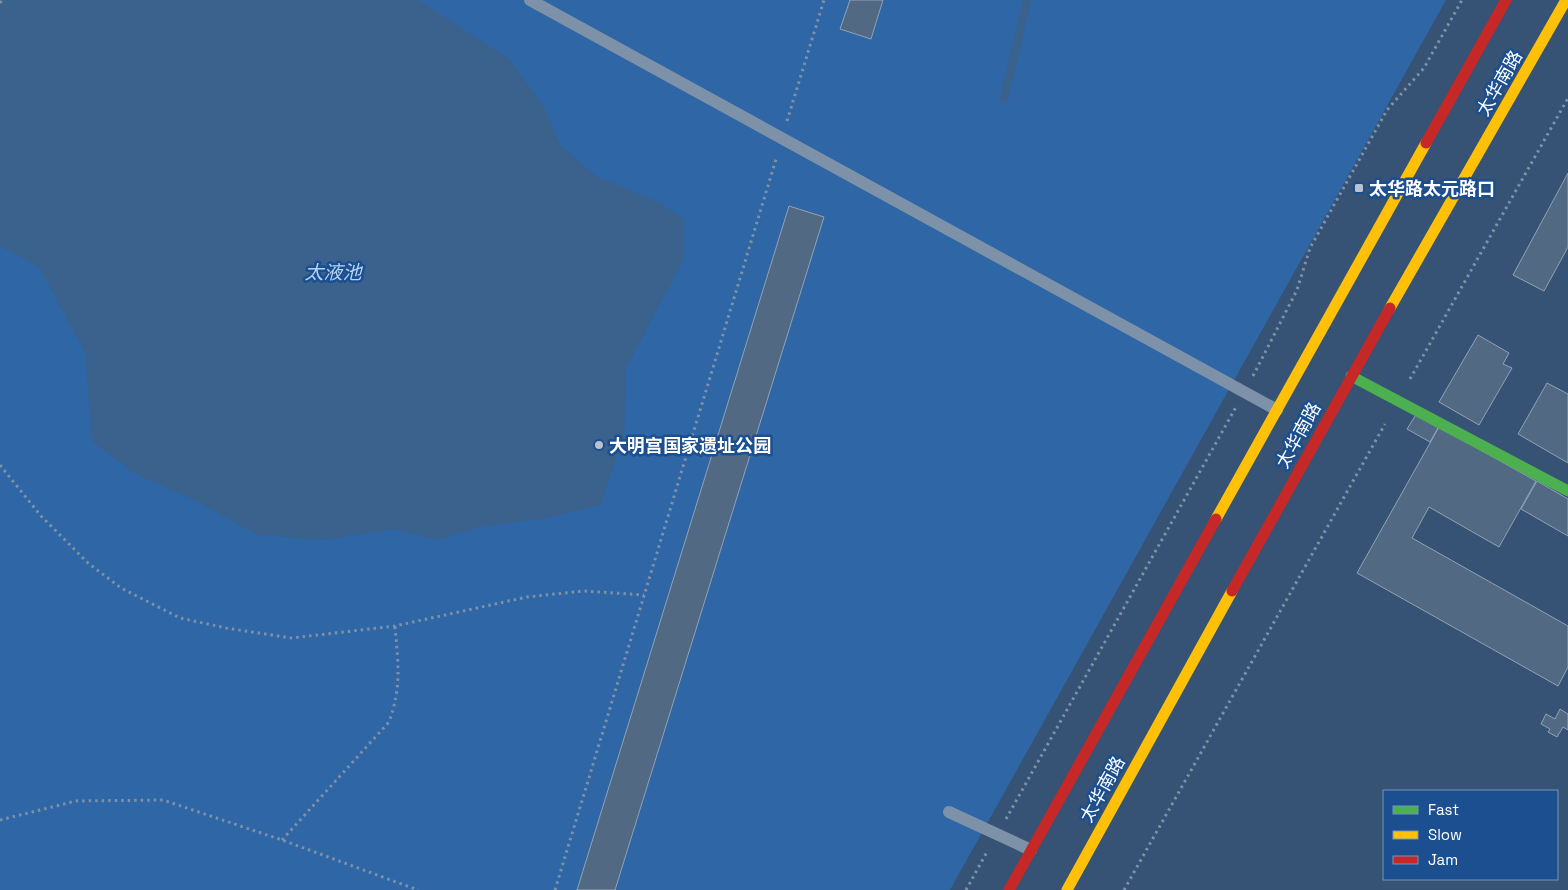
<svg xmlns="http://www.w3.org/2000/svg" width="1568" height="890" viewBox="0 0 1568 890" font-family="'Space Grotesk','Noto Sans SC',sans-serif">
	<rect width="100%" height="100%" fill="#365274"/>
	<path fill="#2f66a5" d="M0 0H1446L950 890H0Z"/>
	<path fill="#3b618d" d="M0 0H418L509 59 543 106 561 146 596 176 658 202 683 218 684 258 626 368 624 436 600 505 548 518 480 527 436 540 394 529 324 540 258 535 202 504 133 472 92 441 85 352 39 267 0 246Z"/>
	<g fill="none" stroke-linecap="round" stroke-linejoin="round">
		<path stroke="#3b618d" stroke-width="8" d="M1004 99 1027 0"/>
	</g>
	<path fill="#526984" stroke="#92a2b6" d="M850 0H883L871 39 840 29Z
		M1568 173V247L1544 291 1513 275Z
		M789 206 824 217 615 890H577Z
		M1478 335 1509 353 1503 364 1512 368 1479 425 1439 402Z
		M1547 383 1568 394V463L1518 434Z
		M1417 413 1439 426 1430 442 1407 429Z
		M1439 427 1536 481 1499 547 1429 507 1412 538 1568 626V667L1558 686 1357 573Z
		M1537 481 1568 499V536L1521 509Z
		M1560 709 1568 714V730L1563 727 1557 737 1548 732 1550 729 1541 724 1546 714 1555 719Z"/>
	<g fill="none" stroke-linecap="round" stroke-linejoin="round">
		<path stroke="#7d92a8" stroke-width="3" stroke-dasharray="2.5 4" stroke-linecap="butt" d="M0 3 2 0
			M787 121 824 0
			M1253 376 1297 290 1310 248 1387 110 1424 68 1462 0
			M1410 379 1568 98
			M0 465 41 516 88 563 121 588 180 618 226 628 291 638 395 626 527 597 584 591 644 595
			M1006 819 1236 407
			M0 820 76 801 163 800 282 840 418 890
			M282 840 389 722C402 686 398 663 395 626
			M555 890 777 156
			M966 890 988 850
			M1124 890 1385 424"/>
		<path stroke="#7d92a8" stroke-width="12" d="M530 0 1277 410
			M949 812 1031 850"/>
		<path stroke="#4caf50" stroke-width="11" d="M1351 376 1568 491"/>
		<path stroke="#ffc107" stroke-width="11" d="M1390 308 1566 0
			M1216 519 1426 143
			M1067 890 1232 591"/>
		<path stroke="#c62828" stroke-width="11" d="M1426 143 1506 0
			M1232 591 1390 308
			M1009 890 1216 519"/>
	</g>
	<g fill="#b9c2ce" stroke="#1b4f8f" stroke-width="2">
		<rect x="1354" y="183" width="10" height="10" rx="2.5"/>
		<circle cx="599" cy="445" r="5"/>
	</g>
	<g text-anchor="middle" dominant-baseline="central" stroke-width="5" stroke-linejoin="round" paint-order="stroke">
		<g font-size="18" fill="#fff" stroke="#1b4f8f">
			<text transform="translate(1499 83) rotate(-60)">太华南路</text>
			<text transform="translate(1298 435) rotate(-61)">太华南路</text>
			<text transform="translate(1102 789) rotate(-61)">太华南路</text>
		</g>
		<g font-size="18" font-weight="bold" fill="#fff" stroke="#1b4f8f" text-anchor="start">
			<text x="1369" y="188">太华路太元路口</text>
			<text x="609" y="445">大明宫国家遗址公园</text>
		</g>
		<g font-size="19" font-style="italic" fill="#b5d3f5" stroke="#1b4f8f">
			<text x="333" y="272">太液池</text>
		</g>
	</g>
	<rect x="1383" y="790" width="175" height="90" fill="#1b4f8f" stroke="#7695bc"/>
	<rect x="1393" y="806" width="25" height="8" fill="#4caf50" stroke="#7695bc"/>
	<text x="1428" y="815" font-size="15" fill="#ffffff">Fast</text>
	<rect x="1393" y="831" width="25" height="8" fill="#ffc107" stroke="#7695bc"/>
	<text x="1428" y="840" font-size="15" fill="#ffffff">Slow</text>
	<rect x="1393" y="856" width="25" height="8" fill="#c62828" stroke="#7695bc"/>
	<text x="1428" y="865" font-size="15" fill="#ffffff">Jam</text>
</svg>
